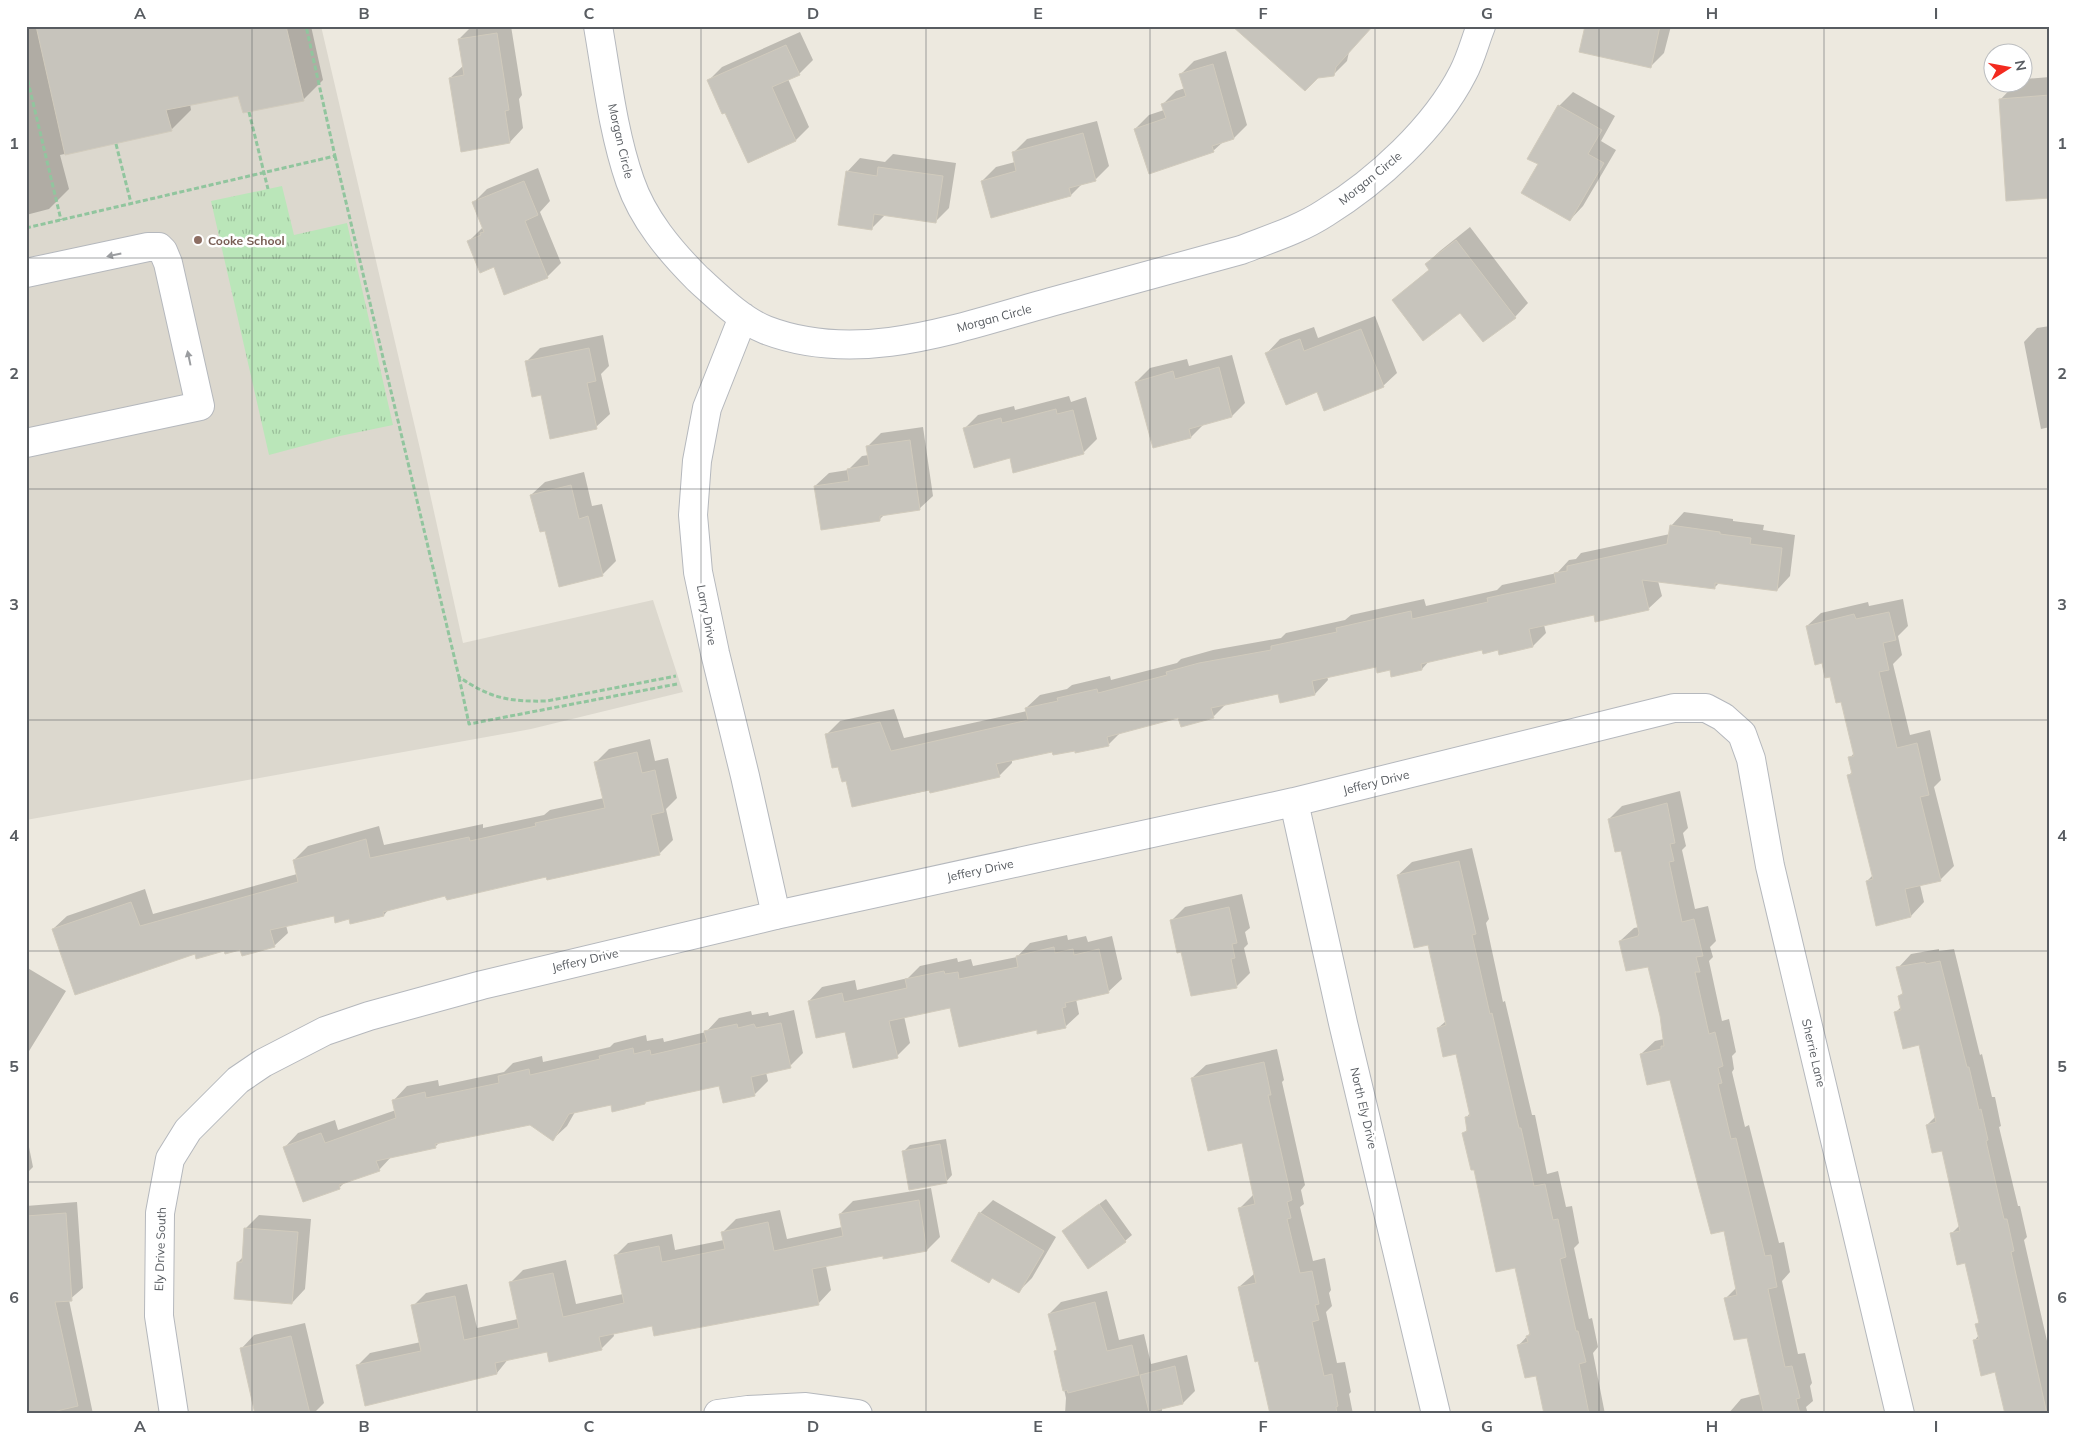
<svg xmlns="http://www.w3.org/2000/svg" width="2076" height="1440" viewBox="0 0 2076 1440" font-family="Mulish,sans-serif">
	<defs>
		<pattern id="park-tufts" width="24" height="20" patternUnits="userSpaceOnUse" patternTransform="scale(1.25)"><rect width="24" height="20" fill="#bae6b9"/><path d="M3 7l-1-3M5 7V3M7 7l1-3M15 17l-1-3M17 17v-4M19 17l1-3" fill="none" stroke="#9abe9a"/></pattern>
	</defs>
	<rect width="100%" height="100%" fill="#ede9df"/>
	<path fill="#dcd8ce" d="M26 26H321L421 453 463 643 653 600 683 692 531 729 26 820Z"/>
	<path fill="url(#park-tufts)" d="M282 186 294 235 347 223 393 425 340 436 269 455 211 201Z"/>
	<path fill="#0003" d="M26 26H311L323 80 303 100 239 94 190 104 191 110 171 130 60 155 69 189 49 209 26 215Z
		M472 26H511L522 95 519 99 523 128 510 142 450 78 464 65 459 39Z
		M1587 26H1671L1664 53 1650 67Z
		M800 32 813 60 799 74 788 79 809 127 796 140 749 161 726 111 708 81 722 67Z
		M1248 39 1349 52 1347 61 1333 75Z
		M1226 51 1247 125 1234 138 1223 142 1213 151 1135 129 1149 115 1164 110 1163 104 1176 91 1185 88 1180 75 1194 61Z
		M2050 77V197L2000 100 2017 82H2024V79Z
		M1573 92 1615 116 1601 141 1616 150 1583 206 1570 220 1539 164 1559 106Z
		M1097 121 1109 166 1095 180 1082 184 1071 195 982 181 996 167 1015 162 1013 153 1027 139Z
		M893 154 956 163 949 208 936 221 885 215 872 228 847 172 860 158 885 162Z
		M538 168 550 201 540 212 561 263 547 277 494 266 469 241 483 227 473 203 487 189Z
		M1470 227 1528 303 1515 317 1393 300 1430 269 1426 264 1440 251Z
		M1375 316 1397 373 1383 386 1318 391 1267 353 1280 339 1314 327 1318 338Z
		M2050 326V427L2041 429 2024 342 2037 328Z
		M603 335 609 366 601 374 610 414 596 427 542 394 526 362 540 348Z
		M1232 355 1245 403 1232 416 1204 424 1191 437 1136 382 1150 368 1187 359 1189 366Z
		M1069 396 1071 402 1086 397 1097 439 1083 453 1011 457 964 429 978 415 1014 406 1015 410Z
		M923 427 933 496 919 509 885 514 880 519 815 486 829 473 848 470 862 456 869 455 867 447 881 433Z
		M584 472 592 506 602 504 616 561 602 575 546 529 531 495 545 482Z
		M1684 512 1733 519V521L1764 525 1763 530 1795 535 1790 576 1777 590 1719 583 1714 588 1658 581 1662 596 1648 609 1595 614 1544 625 1546 633 1533 646 1483 648 1430 660 1422 669 1391 668 1377 665 1327 676 1328 680 1315 694 1279 692 1227 703 1213 717H1178L1122 731 1108 745 1053 750 1012 760V763L999 776 853 806 847 780 826 735 840 721 894 709 904 738 1027 711 1026 708 1040 695 1067 689 1072 685 1110 676 1111 680 1177 663 1181 659 1213 650 1281 638 1286 633 1345 620 1351 615 1424 599 1426 606 1497 590 1502 585 1557 573 1569 560 1576 559 1581 553 1670 534 1671 526Z
		M1903 599 1908 626 1898 636 1902 655 1893 664 1910 735 1930 730 1941 780 1934 787 1954 866 1940 880 1920 885 1924 902 1911 916 1867 881 1873 875 1848 776 1853 771 1850 758 1854 753 1842 700 1807 626 1821 613 1868 602 1869 606Z
		M650 739 655 761 668 758 677 798 666 809 673 840 659 854 446 895 389 909 384 915 335 914 286 925 288 933 274 946 195 953 53 929 67 916 145 889 153 914 297 874 294 860 308 846 379 826 384 845 483 824V828L544 815 550 810 604 798 596 762 609 749Z
		M1680 791 1688 828 1683 833 1686 846 1682 850 1695 909 1708 906 1716 941 1710 947 1713 957 1709 961 1722 1021 1729 1019 1736 1052 1732 1056 1734 1069 1732 1072 1745 1127 1749 1125 1779 1243 1784 1242 1790 1272 1782 1281 1798 1354 1805 1353 1812 1383 1810 1386 1813 1401 1806 1407 1808 1414H1728L1741 1399 1761 1394 1748 1336 1726 1298 1737 1287 1725 1230 1671 1078 1641 1054 1655 1041 1664 1039 1661 1016 1649 965 1620 941 1634 928 1639 927 1622 850 1609 819 1622 806Z
		M1472 848 1489 919 1486 923 1503 1002 1505 1001 1532 1115H1535L1547 1174 1558 1171 1566 1207 1572 1206 1579 1243 1574 1248 1589 1319 1592 1318 1598 1347 1593 1353 1605 1414H1545L1537 1374 1519 1345 1531 1332 1516 1266 1475 1168 1464 1133 1468 1129 1466 1118 1470 1113 1457 1053 1438 1028 1446 1021 1429 944 1398 875 1412 862Z
		M1242 894 1250 928 1245 932 1248 944 1244 948 1250 973 1237 986 1182 951 1171 921 1185 907Z
		M1067 935 1068 940 1086 936 1088 942 1112 936 1122 979 1108 992 1076 999 1079 1014 1065 1027 1037 1029 951 1006 904 1016 910 1043 897 1056 846 1030 809 1001 822 987 855 980 857 990 908 978 920 966 957 958 958 962 971 959 973 966 1017 957 1030 943Z
		M1939 949V951L1954 949 1980 1055 1982 1054 1992 1097H1995L2001 1126 1999 1127 2018 1206H2020L2027 1237 2024 1240 2050 1354V1414H2007L1996 1370 1974 1341 1979 1335 1977 1324 1980 1321 1966 1261 1951 1234 1960 1225 1943 1149 1927 1125 1936 1116 1920 1043 1896 1012 1902 1006 1899 996 1904 992 1898 968 1911 954Z
		M26 967 66 991 26 1056Z
		M794 1010 803 1053 790 1066 766 1072 768 1081 754 1095 720 1084 648 1100 645 1103H612L575 1112 567 1126 553 1139 530 1124 440 1142 435 1147 392 1156 379 1170 346 1181 339 1188 285 1147 298 1133 335 1120 338 1130 396 1110 394 1100 407 1086 438 1080 439 1086 504 1072 513 1063 542 1056 543 1062 610 1047 614 1043 646 1035 647 1041 663 1038 664 1042 706 1032 719 1018 751 1011 752 1015 768 1012 769 1016Z
		M1277 1049 1284 1080 1282 1082 1305 1185 1301 1190 1304 1204 1300 1207 1313 1261 1325 1258 1331 1290 1329 1293 1332 1306 1326 1312 1337 1363 1345 1362 1351 1392 1349 1394 1353 1414H1272L1259 1360 1239 1287 1255 1273 1240 1208 1253 1195 1243 1142 1192 1078 1206 1065Z
		M26 1132 33 1167 26 1174Z
		M946 1139 952 1175 946 1182 903 1152 910 1145Z
		M931 1188 940 1237 927 1250 884 1255 826 1266 831 1290 818 1304 653 1324 613 1332 614 1336 601 1349 548 1350 509 1358 497 1373 357 1366 370 1353 421 1342 413 1306 426 1293 467 1284 477 1328 518 1319 510 1283 523 1270 566 1260 576 1304 623 1294 615 1256 628 1243 672 1234 675 1250 724 1240 723 1232 736 1219 780 1210 787 1239 842 1227 840 1214 853 1201Z
		M1106 1199 1132 1235 1125 1241 1063 1231Z
		M993 1200 1056 1237 1032 1278 1018 1292 993 1277 989 1282 980 1213Z
		M77 1202 83 1288 69 1300 93 1414H27L26 1206Z
		M259 1215 311 1219 305 1289 292 1303 238 1262 243 1257 246 1228Z
		M1107 1291 1119 1340 1144 1334 1151 1364 1187 1355 1195 1391 1183 1403 1162 1408V1414H1065L1066 1398 1055 1351 1058 1349 1049 1314 1061 1302Z
		M305 1323 324 1403 313 1414H257L241 1349 254 1335Z"/>
	<path fill="#c7c4bc" stroke="#d1cbbd" d="M36 26H286L304 101 243 113 238 96 166 110 172 131 65 155Z
		M1232 26H1373L1336 67 1334 76 1318 78 1305 91Z
		M1585 26H1660L1651 68 1579 52Z
		M497 33 509 110 505 111 510 143 461 152 449 78 464 75 458 39Z
		M786 45 800 75 772 87 796 141 748 163 725 113 722 114 707 80Z
		M1213 64 1234 139 1212 146 1214 152 1149 174 1134 129 1166 118 1161 104 1186 96 1179 74Z
		M2050 95V198L2006 201 1999 99Z
		M1558 105 1602 130 1588 154 1604 163 1570 221 1521 193 1538 164 1527 159Z
		M1083 133 1096 181 1069 188 1071 196 991 218 981 181 1016 171 1012 152Z
		M878 167 943 176 936 223 874 214 872 230 838 225 846 171 877 176Z
		M524 181 538 215 525 221 548 278 504 295 494 267 480 273 467 241 481 235 480 233 484 232 472 202Z
		M1456 240 1516 318 1483 342 1460 313 1423 341 1392 300 1429 270 1425 264Z
		M1361 329 1384 387 1324 411 1317 392 1286 405 1265 353 1300 339 1304 351Z
		M589 348 596 381 587 383 597 429 550 439 541 395 532 397 525 361Z
		M1219 367 1232 417 1189 429 1191 438 1153 448 1135 382 1173 371 1175 379Z
		M1056 409 1057 414 1073 410 1084 454 1013 473 1010 458 974 468 963 428 1001 418 1002 423Z
		M910 440 920 510 880 516V521L821 530 814 486 849 481 847 469 869 465 866 446Z
		M571 485 579 519 588 516 603 576 559 587 545 531 540 532 530 495Z
		M1670 525 1720 532V534L1751 538 1750 544 1782 548 1777 591 1715 583V589L1642 580 1649 610 1595 622 1594 615 1529 629 1533 647 1499 655 1498 650 1483 654 1482 650 1421 664 1422 670 1391 677 1390 670 1377 673 1376 667 1312 681 1315 695 1280 703 1278 694 1211 708 1214 718 1181 727 1178 718 1107 737 1109 746 1075 753V751L1053 755 1052 752 996 764 1000 777 930 793 929 790 852 807 846 781 842 782 838 767 832 768 825 734 880 722 891 751 1028 720 1025 708 1058 701 1057 698 1097 689 1098 693 1167 675 1166 672 1199 663 1271 650V646L1337 632 1336 628 1411 611 1412 619 1488 602 1487 598 1556 583 1554 573 1567 571V566L1667 544Z
		M1889 612 1896 640 1883 643 1889 670 1879 672 1897 748 1917 743 1929 795 1920 797 1941 881 1905 889 1911 917 1876 926 1866 881 1873 879 1847 775 1852 774 1848 757 1854 756 1841 702 1836 703 1830 677 1825 678 1822 663 1815 665 1806 626 1854 614 1856 619Z
		M637 752 642 773 655 770 664 812 651 815 660 855 547 880 546 877 447 900 445 896 383 912 384 916 350 924 349 919 335 923 334 916 270 930 275 947 242 956 240 950 225 954 224 951 196 959 195 954 75 995 52 929 131 902 140 926 298 882 293 860 366 839 370 858 469 837 470 841 536 826 535 823 605 808 594 762Z
		M1667 803 1675 843 1670 844 1674 861 1669 862 1682 922 1694 919 1703 956 1696 957 1700 972H1695L1709 1034 1715 1032 1723 1066 1718 1068 1722 1083 1718 1084 1731 1139 1736 1138 1765 1256 1771 1255 1777 1287 1768 1289 1785 1367 1792 1366 1800 1398 1796 1399 1800 1414H1764L1747 1338 1734 1340 1724 1298 1737 1295 1724 1231 1711 1234 1670 1080 1647 1085 1640 1054 1661 1049V1046H1664L1660 1016 1648 967 1626 971 1619 941 1638 936 1639 933 1621 851 1615 852 1608 819Z
		M1459 861 1476 934 1472 935 1490 1014 1492 1013 1519 1128H1521L1534 1186 1545 1184 1553 1220 1558 1219 1566 1257 1560 1259 1576 1331H1578L1586 1362 1579 1364 1589 1414H1544L1536 1376 1525 1378 1517 1345 1528 1342 1526 1336 1530 1335 1515 1268 1496 1272 1474 1170H1471L1462 1133 1467 1131 1465 1117 1470 1116 1456 1054 1443 1057 1437 1028 1446 1025 1428 945 1414 948 1397 875Z
		M1229 907 1237 943 1232 944 1235 958 1231 959 1237 988 1191 996 1181 952 1177 953 1170 920Z
		M1054 947 1055 953 1073 949 1074 955 1099 949 1109 993 1065 1003 1066 1007 1062 1008 1066 1028 1037 1034V1030L959 1047 950 1008 889 1021 898 1058 853 1068 845 1032 816 1038 808 1001 842 993 844 1002 907 988 905 979 944 971 945 974 958 972 959 979 1018 967 1016 956Z
		M1940 961 1967 1067H1969L1979 1110 1981 1109 1988 1140 1986 1141 2004 1219H2007L2014 1251 2011 1252 2047 1414H2005L1995 1372 1981 1376 1973 1340 1979 1339 1975 1324 1979 1323 1965 1263 1957 1265 1950 1233 1960 1231 1942 1151 1932 1153 1926 1125 1936 1122 1919 1045 1903 1049 1894 1012 1901 1010 1898 996 1903 994 1896 967 1925 962 1926 964Z
		M781 1023 791 1068 751 1077 755 1096 723 1103 719 1086 645 1102V1104L612 1112 611 1105 569 1114 553 1141 530 1125 435 1144 436 1148 376 1161 380 1171 339 1185 340 1189 303 1202 283 1147 321 1133 325 1143 396 1118 392 1100 425 1092 426 1098 499 1083 498 1076 529 1069 530 1075 600 1059 599 1056 633 1048 634 1054 650 1050 651 1055 707 1042 704 1031 737 1024 738 1028 754 1024 756 1028Z
		M1264 1062 1271 1095H1268L1292 1200 1287 1202 1291 1218 1287 1219 1300 1273 1312 1271 1319 1304 1315 1305 1319 1320 1312 1322 1324 1376 1332 1374 1338 1406 1336 1407 1337 1414H1270L1258 1361 1255 1362 1238 1287 1256 1283 1238 1208 1255 1204 1242 1143 1208 1151 1191 1078Z
		M940 1144 947 1183 909 1190 902 1151Z
		M919 1200 927 1251 883 1259V1256L812 1269 819 1305 654 1336 652 1326 599 1337 602 1350 549 1362 547 1352 495 1363 497 1374 365 1406 356 1365 421 1351 411 1305 455 1296 464 1340 519 1328 509 1282 553 1273 563 1317 624 1303 614 1255 659 1246 662 1262 725 1249 721 1232 768 1222 774 1251 843 1236 839 1214Z
		M1099 1204 1126 1242 1088 1269 1062 1231Z
		M979 1212 1044 1251 1019 1293 992 1278 989 1283 951 1261Z
		M66 1213 72 1301 55 1302 78 1406 44 1414H26V1216Z
		M244 1228 298 1232 292 1304 234 1299 237 1262H242Z
		M1095 1302 1107 1351 1132 1345 1139 1375 1068 1393 1067 1390 1063 1391 1054 1351 1057 1350 1048 1314Z
		M291 1336 310 1414H255L240 1348Z
		M1175 1366 1183 1404 1149 1412 1140 1375Z"/>
	<g fill="none" stroke-linecap="round" stroke-linejoin="round">
		<g stroke="#b5b8bd" stroke-width="30">
			<path id="minor" d="M598 26C607 78 613 132 630 181 643 219 670 251 698 279 718 297 741 320 766 330 860 366 960 327 1051 302 1114 285 1177 267 1241 250 1269 239 1299 230 1325 213 1377 181 1435 128 1463 73 1471 58 1475 41 1481 26
				M26 273 148 247H159L163 251 168 263 200 406 26 443
				M743 317 707 408 697 461 693 515 698 572 715 653 745 776 776 915
				M1294 802 1343 1023 1436 1414
				M174 1414 159 1316 160 1213 170 1159 188 1130 238 1080 263 1063 325 1031 369 1016 482 985 776 915 1294 802 1674 708H1706L1723 717 1742 734 1751 759 1770 866 1900 1414
				M718 1414 748 1410 806 1407 858 1414"/>
		</g>
		<path stroke="#91c59e" stroke-width="3" stroke-dasharray="5 2.5" stroke-linecap="butt" d="M26 73 61 220
			M249 112 268 189
			M116 144 131 203
			M335 156 459 677C490 698 509 702 547 701L676 676
			M26 228 335 156 306 26
			M459 677 469 724 677 684"/>
		<use href="#minor" stroke="#fff" stroke-width="28"/>
	</g>
	<defs><path id="oneway-solid" d="M-6-.8H1V-3.2L6.5 0L1 3.2V.8H-6Z" transform="scale(1.25)"/></defs>
	<g fill="#9b9da0">
		<use href="#oneway-solid" transform="translate(114 255) rotate(168)"/>
		<use href="#oneway-solid" transform="translate(189 358) rotate(-102)"/>
	</g>
	<path fill="none" stroke="#585c61" stroke-width="1" stroke-opacity="0.55" d="M252 26V1414M477 26V1414M701 26V1414M926 26V1414M1150 26V1414M1375 26V1414M1599 26V1414M1824 26V1414M26 258H2050M26 489H2050M26 720H2050M26 951H2050M26 1182H2050"/>
	<circle fill="#8d6e63" stroke="#fff" stroke-width="2" cx="198" cy="240" r="5"/>
	<g text-anchor="middle" dominant-baseline="central" stroke-width="5" stroke-linejoin="round" paint-order="stroke">
		<g font-size="12" fill="#585c61" stroke="#fff">
			<text transform="translate(621 141) rotate(77)">Morgan Circle</text>
			<text transform="translate(1370 178) rotate(-39)">Morgan Circle</text>
			<text transform="translate(994 318) rotate(-15)">Morgan Circle</text>
			<text transform="translate(707 615) rotate(79)">Larry Drive</text>
			<text transform="translate(1376 782) rotate(-14)">Jeffery Drive</text>
			<text transform="translate(980 870) rotate(-12)">Jeffery Drive</text>
			<text transform="translate(585 960) rotate(-13)">Jeffery Drive</text>
			<text transform="translate(1814 1053) rotate(77)">Sherrie Lane</text>
			<text transform="translate(1364 1108) rotate(77)">North Ely Drive</text>
			<text transform="translate(160 1249) rotate(-88)">Ely Drive South</text>
		</g>
		<g font-size="12" font-weight="bold" fill="#785e54" stroke="#fff" text-anchor="start">
			<text x="208" y="240">Cooke School</text>
		</g>
	</g>
	<rect width="2076" height="1440" fill="none" stroke="#ffffff" stroke-width="55"/>
	<g transform="translate(2008 68) rotate(79)"><circle r="24" fill="#ffffff" stroke="#bcbec0"/>
	<path d="M0-4L9 19L0 12L-9 19Z" fill="#f32a1f"/>
	<text y="-8" font-size="14" font-weight="bold" text-anchor="middle" fill="#585c61">N</text>
	</g>
	<rect x="28" y="28" width="2020" height="1384" fill="none" stroke="#585c61" stroke-width="2"/>
	<g font-size="16" text-anchor="middle" font-weight="bold" fill="#585c61">
		<text x="140" y="19">A</text>
		<text x="364" y="19">B</text>
		<text x="589" y="19">C</text>
		<text x="813" y="19">D</text>
		<text x="1038" y="19">E</text>
		<text x="1263" y="19">F</text>
		<text x="1487" y="19">G</text>
		<text x="1712" y="19">H</text>
		<text x="1936" y="19">I</text>
		<text x="14" y="149">1</text>
		<text x="2062" y="149">1</text>
		<text x="14" y="379">2</text>
		<text x="2062" y="379">2</text>
		<text x="14" y="610">3</text>
		<text x="2062" y="610">3</text>
		<text x="14" y="841">4</text>
		<text x="2062" y="841">4</text>
		<text x="14" y="1072">5</text>
		<text x="2062" y="1072">5</text>
		<text x="14" y="1303">6</text>
		<text x="2062" y="1303">6</text>
		<text x="140" y="1432">A</text>
		<text x="364" y="1432">B</text>
		<text x="589" y="1432">C</text>
		<text x="813" y="1432">D</text>
		<text x="1038" y="1432">E</text>
		<text x="1263" y="1432">F</text>
		<text x="1487" y="1432">G</text>
		<text x="1712" y="1432">H</text>
		<text x="1936" y="1432">I</text>
	</g>
</svg>
